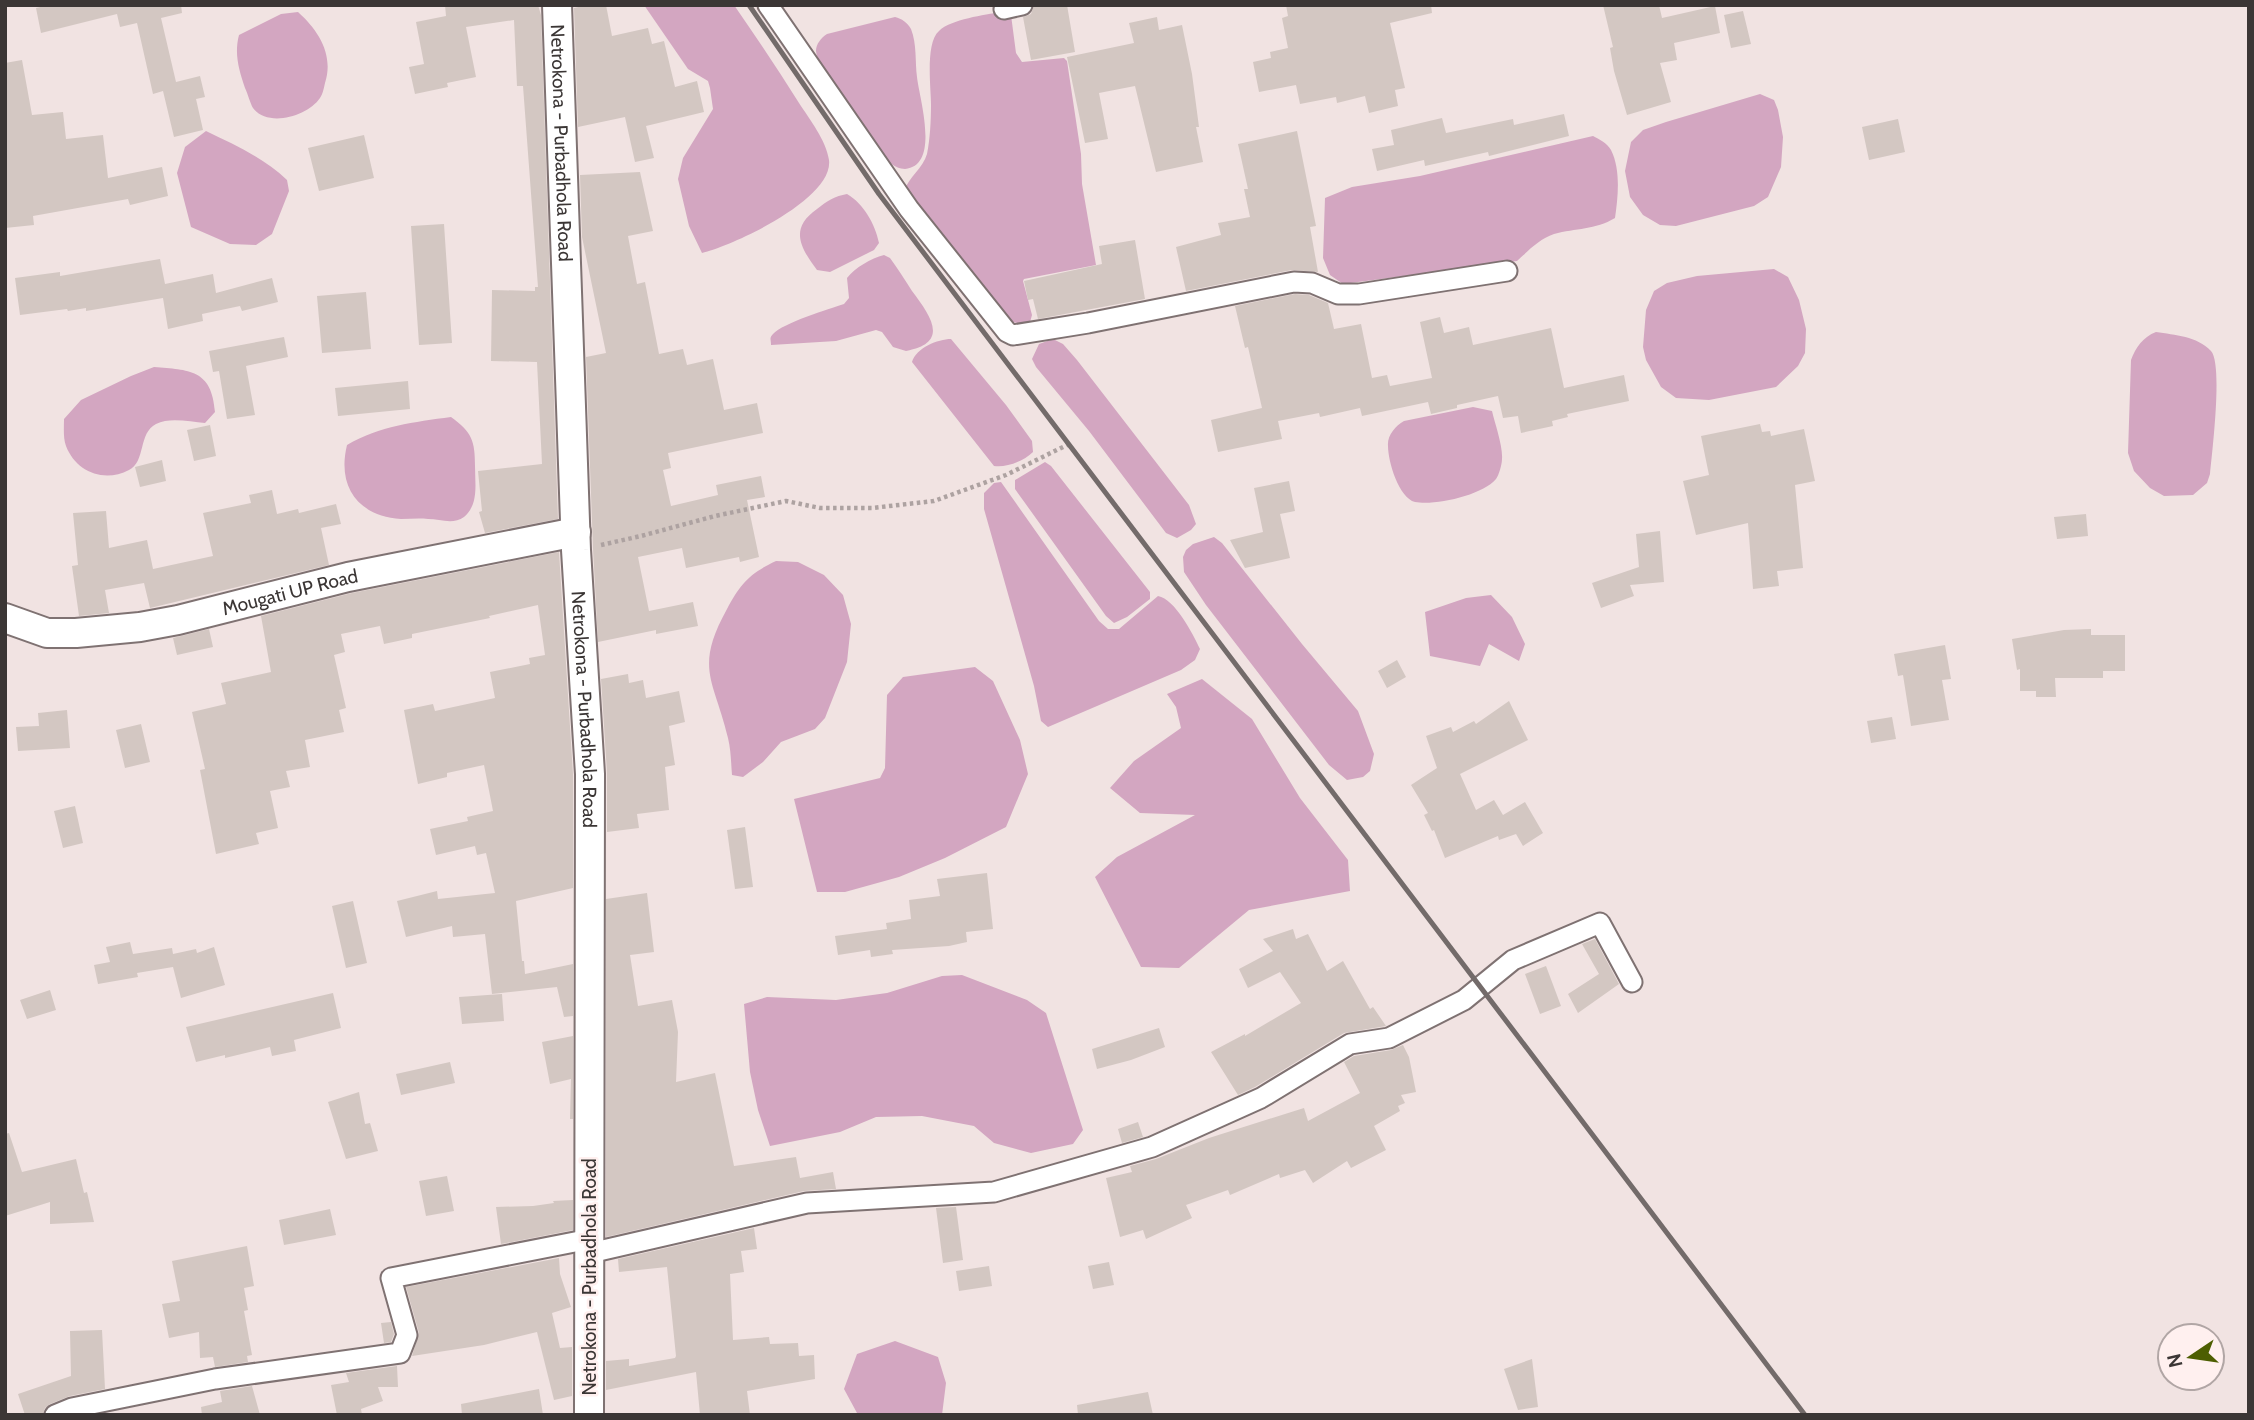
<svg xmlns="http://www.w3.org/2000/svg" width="2254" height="1420" viewBox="0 0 2254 1420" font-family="Cabin,sans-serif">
	<rect width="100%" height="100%" fill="#f1e3e2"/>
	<path fill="#d3a6c1" d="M644 5H734C757 38 778 70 799 103 810 120 826 140 829 160 834 199 734 245 702 253L689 226 678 179 683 158 713 109 710 88 708 81 688 69Z
		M298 12C319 31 334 55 325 83 324 87 323 94 320 98 308 116 268 128 253 108 250 103 248 94 245 88 239 70 234 54 239 35L281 14Z
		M1001 12 1011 15 1016 53 1022 62 1064 58 1067 61 1081 154 1082 184 1096 265 1024 279 1023 281 1032 315 1030 322 1025 325 1009 321 904 191C909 177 923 168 927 154 930 140 931 120 931 105 931 88 925 43 939 31 951 19 985 15 1001 12Z
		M895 17C902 19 907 22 911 29 917 44 915 62 917 77 919 97 941 166 905 169 900 169 894 166 890 163 870 146 859 118 844 97 835 83 818 69 816 51 816 44 821 38 827 34Z
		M1760 94 1774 100 1778 110 1783 137 1781 167 1768 197 1754 206 1676 226 1660 225 1643 215 1630 197 1625 171 1631 142 1643 130 1666 122Z
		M206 131C235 145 264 158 287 180L289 191 272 234 256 245 230 244 191 227 177 173 185 147Z
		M1593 136C1599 139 1607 143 1611 150 1621 170 1618 197 1615 218 1595 230 1576 228 1554 234 1539 239 1528 251 1517 261L1343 284 1330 275 1323 258 1325 198 1352 187 1420 176Z
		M847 194C864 204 875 224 879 243L874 250 830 272 817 270C799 246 790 228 817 209 827 201 835 196 847 194Z
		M884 255 890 258C898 269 905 280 912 291 930 315 951 343 906 351L893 347 882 332 876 330 836 341 771 345C771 339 769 338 773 334 783 323 829 309 844 304L849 298 847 278C855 268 871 258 884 255Z
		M1774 269 1788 277 1799 300 1806 329 1805 353 1798 366 1776 387 1709 400 1676 398 1661 387 1646 360 1643 347 1646 310 1654 291 1667 283 1697 276Z
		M2156 332C2175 335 2197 336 2211 351 2223 364 2212 453 2210 474L2207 483 2193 495 2164 496 2150 488 2134 471 2128 453 2131 360C2136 347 2143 337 2156 332Z
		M951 339 1006 405 1032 441 1033 452C1024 461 1006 468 994 466L912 362C916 348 938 339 951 339Z
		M1053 339 1063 344 1077 360 1189 505 1196 524 1191 530 1177 538 1166 533 1089 431 1036 367 1032 359 1039 344Z
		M154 367C189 370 212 369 215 412L205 423C190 422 170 417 156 424 138 433 146 462 129 470 104 483 76 472 66 446 63 438 64 427 64 419L81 400 131 376Z
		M1473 407 1492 411C1495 424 1503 446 1502 459 1502 464 1499 475 1496 479 1483 495 1435 506 1415 502 1399 498 1388 462 1388 446 1387 436 1395 426 1404 421Z
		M451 417C472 432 475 441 475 466 475 484 479 504 464 517 453 525 440 519 428 519 419 518 410 519 401 519 357 516 337 486 347 445 380 426 414 422 451 417Z
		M1045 462 1051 466 1150 592V599L1127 617 1114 623 1106 616 1015 489V480Z
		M1001 482 1099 621 1108 629H1119L1158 596C1175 599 1193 634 1200 649L1195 660 1181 670 1048 727 1041 721 1034 686 984 509V493L994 483Z
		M1214 537 1222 543 1302 644 1358 711 1374 754 1370 771 1363 777 1347 780 1329 765 1206 605 1184 572 1183 557 1186 550 1193 544Z
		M776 561 798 562 824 575 843 595 851 624 847 662 825 718 815 729 781 742 763 762 743 777 732 775C731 763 731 750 728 738 714 679 694 669 727 609 740 584 750 573 776 561Z
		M1491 595 1512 617 1525 644 1519 661 1489 644 1480 666 1430 656 1425 612 1466 598Z
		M975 667 993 681 1020 740 1028 774 1006 827 945 858 899 877 845 892H817L794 799 880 778 885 768 887 695 903 677Z
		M1202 679 1252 719 1300 798 1348 860 1350 891 1249 910 1179 968 1141 967 1095 877 1117 857 1195 815 1140 813 1110 788 1134 761 1181 728 1176 707 1167 694Z
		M962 975 1027 1000 1046 1013 1083 1130 1073 1144 1031 1153 994 1143 974 1126 922 1116 876 1117 840 1132 770 1146 758 1110 750 1072 744 1004 767 997 836 1000 887 993 942 976Z
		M895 1341 938 1357 946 1383 942 1415H860L857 1413 844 1389 857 1354Z"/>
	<path fill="#d3c7c2" d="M49 5H181L182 13 161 18 176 82 200 76 205 97 196 99 203 130 174 137 163 91 153 94 137 23 120 27 117 14 41 33 36 8Z
		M445 5H538L541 15 558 519 485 533 479 512 482 511 478 471 542 464 537 362 491 361 492 290 535 291V287H538L523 86H517L514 20 466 27 476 77 447 83 448 87 415 94 409 67 424 64 416 22 446 16Z
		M587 5H606L612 36 648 28 652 44 664 41 675 87 697 81 704 112 646 126 654 158 635 162 625 117 578 127 574 8Z
		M1034 5H1067L1075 52 1031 60 1023 17 1031 14Z
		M1286 5H1431L1432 13 1390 23 1405 88 1395 90 1398 106 1369 113 1365 96 1337 103 1336 97 1300 104 1296 85 1259 92 1253 62 1271 58 1270 52 1288 48 1282 18 1288 16Z
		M1603 5H1659L1662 18 1715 6 1720 33 1674 43 1677 60 1660 63 1671 102 1627 115 1614 71 1610 48 1613 47Z
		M1743 11 1751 44 1731 48 1724 15Z
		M1157 17 1159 30 1182 25 1192 74 1199 127H1196L1203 162 1156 172 1135 86 1099 93 1108 139 1085 143 1067 57 1134 43 1129 23Z
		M22 60 32 115 63 112 66 139 103 135 108 178 162 167 168 196 130 205 128 199 33 216 34 225 5 228V63Z
		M1564 114 1569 136 1489 156 1488 152 1425 166 1424 160 1377 171 1372 149 1394 145 1391 130 1442 118 1446 133 1513 119 1514 125Z
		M1898 119 1905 152 1869 160 1862 127Z
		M1297 131 1316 226 1310 227 1318 272 1292 270 1186 291 1176 247 1221 235 1218 223 1250 217 1244 189H1248L1238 144Z
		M364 135 374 178 319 191 308 148Z
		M640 172 653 231 628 236 637 284 645 282 659 354 683 349 687 365 713 359 724 410 757 403 763 433 668 453 671 468 663 470 671 506 718 495 716 485 761 476 765 497 747 500 759 557 740 562 739 557 686 568 682 548 638 557 649 611 693 602 698 626 656 634V630L598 642 593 549 586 357 606 353 582 237 580 175Z
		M444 224 452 343 419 345 411 226Z
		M1135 240 1145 299 1038 319 1033 299 1028 300 1024 281 1102 264 1099 246Z
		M160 259 165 284 213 274 216 293 272 278 278 302 242 311 240 306 202 314 203 321 168 329 163 298 86 311V308L68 311 67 309 20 315 15 278 60 272V276Z
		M366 292 371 349 322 353 317 296Z
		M1295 294 1309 295 1328 303 1334 329 1361 324 1372 378 1387 375 1390 386 1432 378 1420 322 1440 317 1444 333 1469 327 1473 345 1551 328 1564 388 1624 375 1629 401 1567 414 1568 417 1552 421 1553 426 1521 433 1518 416 1503 418 1498 396 1457 405V408L1431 414 1428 402 1362 416 1360 408 1320 417 1319 413 1278 421 1282 439 1218 452 1211 420 1262 408 1248 347 1245 348 1235 306Z
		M284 337 288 357 246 366 255 415 227 419 219 371 213 372 209 351Z
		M408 381 410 409 338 416 335 388Z
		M1760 424 1762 432 1770 431 1771 436 1804 429 1815 481 1795 485 1803 568 1777 571 1779 586 1753 589 1748 523 1696 535 1683 481 1709 475 1701 436Z
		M210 425 216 456 194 461 187 430Z
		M162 460 166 481 140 487 135 467Z
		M1289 481 1295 511 1280 514 1290 558 1245 568 1230 540 1263 532 1254 488Z
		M272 490 277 514 298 509 299 513 336 504 341 524 321 528 329 565 150 608 144 583 105 590 109 613 79 616 72 566 78 565 73 513 106 511 109 548 147 540 153 569 213 556 203 513 251 503 249 495Z
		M2086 514 2088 536 2057 539 2054 517Z
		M1660 531 1664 582 1630 585 1634 596 1601 608 1592 583 1639 567 1636 534Z
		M559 552 573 774V888L516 901 522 961H524L525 974 573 964V1016L564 1017 557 987 492 994 485 934 453 937 452 926 406 937 397 901 437 891 438 899 495 893 486 853 477 855 475 846 436 855 430 829 468 821 467 817 493 811 484 765 447 773V777L418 784 404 710 433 704 435 711 495 698 490 672 530 664 529 658 545 655 538 605 489 616 490 618 412 634V638L384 644 380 626 341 634 345 652 334 655 346 708 339 710 344 732 305 740 310 767 286 771 290 787 270 791 278 828 256 833 259 844 216 854 200 770 205 769 192 712 226 704 221 683 271 672 261 616 352 593Z
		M209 629 213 647 177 655 173 638Z
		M2091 629V635H2125V671H2103V678H2055L2056 697H2036V691H2020V669L2017 670 2012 639 2064 630Z
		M1945 645 1951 679 1942 680 1949 720 1911 726 1903 675 1898 676 1894 654Z
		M1397 660 1406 677 1387 688 1378 671Z
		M628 674 629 683 643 680 646 698 679 691 685 722 669 726 675 765 665 767 669 810 637 814 639 828 607 832V773L601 679Z
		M1509 701 1528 740 1460 774 1476 810 1494 800 1503 815 1525 802 1543 833 1523 846 1516 834 1499 840 1498 836 1445 858 1434 830 1432 831 1424 815 1428 813 1411 785 1437 768 1426 736 1451 727 1453 732 1474 721 1476 724Z
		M67 710 70 748 18 751 16 727 39 726 38 713Z
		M1892 717 1896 739 1871 743 1867 721Z
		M141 724 150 762 125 768 116 730Z
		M75 806 83 843 63 848 54 811Z
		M745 827 753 887 735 889 727 830Z
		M987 873 993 929 966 932 967 942 949 946 892 950 893 954 871 957 870 950 838 955 835 936 887 929 886 923 911 919 909 900 940 896 937 879Z
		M647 893 654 952 630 955 638 1006 672 1000 678 1032 676 1082 715 1073 734 1166 796 1157 800 1178 833 1172 836 1189 804 1191 606 1237V899Z
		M353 901 367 963 346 968 332 906Z
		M1293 929 1296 939 1308 934 1327 971 1343 961 1370 1009 1373 1007 1386 1026 1344 1033 1255 1087 1238 1095 1211 1052 1245 1034V1036L1301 1003 1280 972 1248 988 1239 969 1273 951 1263 939Z
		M1595 939 1619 984 1578 1013 1568 994 1599 974 1582 944Z
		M130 942 133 954 172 948 173 954 196 949 197 953 214 947 225 985 181 998 173 967 137 973 138 977 98 984 94 965 110 962 106 947Z
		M1546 966 1561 1006 1540 1014 1525 974Z
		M50 990 56 1010 27 1019 20 1000Z
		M333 993 341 1028 294 1040 296 1051 272 1056 270 1047 225 1058V1055L196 1062 186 1027Z
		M502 994 504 1021 462 1024 459 997Z
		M1159 1028 1165 1047 1131 1060 1097 1069 1092 1049Z
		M573 1036V1119H570L571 1079 550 1084 542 1042Z
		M1403 1045 1409 1057 1416 1092 1401 1095 1405 1103 1398 1106 1400 1111 1374 1126 1386 1150 1351 1168 1347 1161 1313 1183 1305 1170 1280 1178 1279 1174 1230 1195 1228 1190 1186 1205 1192 1218 1146 1239 1143 1230 1120 1237 1106 1178 1132 1172 1130 1166 1156 1159 1209 1138 1304 1108 1308 1121 1360 1093 1344 1062 1354 1056 1391 1050Z
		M450 1062 455 1083 401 1095 396 1074Z
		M359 1092 365 1124 370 1123 378 1151 346 1159 328 1102Z
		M1138 1122 1143 1137 1122 1143 1118 1129Z
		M9 1133 22 1172 76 1159 84 1193 87 1192 94 1222 50 1224V1202L5 1216V1134Z
		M447 1176 454 1211 426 1216 419 1181Z
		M573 1200V1230L501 1244 496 1207 533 1206 554 1203 553 1201Z
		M956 1207 963 1260 943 1263 936 1208Z
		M330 1209 336 1235 284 1245 279 1220Z
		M754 1228 757 1249 741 1251 744 1272 730 1274 733 1340 769 1337 770 1344 798 1343 799 1356 814 1355 815 1379 747 1391 750 1415H700L696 1372 606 1390V1361L629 1359V1366L675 1358 676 1356 667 1267 619 1272 618 1259Z
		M247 1246 254 1286 244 1288 248 1310 244 1311 252 1355 247 1356 248 1362 215 1367 213 1357 200 1358 199 1332 169 1338 162 1304 180 1301 172 1261Z
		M559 1258 560 1274 571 1307 552 1313 560 1348 572 1347V1396L554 1400 537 1332 484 1345 412 1356 419 1333 406 1287Z
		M1109 1262 1114 1285 1093 1289 1088 1266Z
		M989 1266 992 1286 959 1291 956 1271Z
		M391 1322 394 1334 391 1342 384 1343 381 1323Z
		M102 1330 105 1389 70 1396 50 1404 45 1408 43 1415H25L18 1394 71 1376 70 1331Z
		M1532 1359 1538 1407 1518 1410 1504 1369Z
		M397 1366 398 1387H378L383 1401 361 1409 362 1415H337L331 1385 349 1382 346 1373Z
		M252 1386 260 1415H202L201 1407 222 1402 220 1391Z
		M539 1389 543 1415H462L461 1404Z
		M1148 1392 1153 1415H1078L1077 1405Z"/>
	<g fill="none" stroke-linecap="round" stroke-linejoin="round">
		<g stroke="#7f7272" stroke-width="23">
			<path id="street" d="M768 5 909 209 1007 332 1013 335 1088 323 1294 282 1312 283 1338 294H1359L1507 271
				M1004 9 1022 5
				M590 1253 807 1203 994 1192 1152 1147 1261 1098 1350 1044 1389 1038 1464 1000 1513 960 1600 923 1632 982
				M55 1415 72 1408 215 1379 400 1353 407 1335 391 1278 590 1239"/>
		</g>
		<g stroke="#7f7272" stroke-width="32">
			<g id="secondary">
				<path id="s1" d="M557 5 576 550 590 774 589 1415"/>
				<path id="s2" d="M5 618 47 633H76L140 627 178 620 348 577 576 532"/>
			</g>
		</g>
		<path stroke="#ada2a1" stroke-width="4.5" stroke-dasharray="3.5 3.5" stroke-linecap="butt" d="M601 545 641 536 715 516 786 501 820 508H872L934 501 1006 475 1069 444"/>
		<use href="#street" stroke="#fff" stroke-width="19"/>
		<use href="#secondary" stroke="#fff" stroke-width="28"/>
		<path stroke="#736b6a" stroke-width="5" d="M749 5 879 194 1805 1415"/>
	</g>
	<g text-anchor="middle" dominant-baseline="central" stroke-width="5" stroke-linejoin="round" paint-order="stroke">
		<g font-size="19" fill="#3b3635" stroke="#fff0ef">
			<text stroke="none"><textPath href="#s1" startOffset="138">Netrokona - Purbadhola Road</textPath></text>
			<text stroke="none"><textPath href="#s2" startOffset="292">Mougati UP Road</textPath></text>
			<text stroke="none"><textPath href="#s1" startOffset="705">Netrokona - Purbadhola Road</textPath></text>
			<text transform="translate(589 1277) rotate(-90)">Netrokona - Purbadhola Road</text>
		</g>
	</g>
	<rect width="2254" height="1420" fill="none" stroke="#3b3635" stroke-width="14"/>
	<g transform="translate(2191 1357) rotate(257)"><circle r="33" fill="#fff0ef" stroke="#b1a6a5" stroke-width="2"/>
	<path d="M0-5L12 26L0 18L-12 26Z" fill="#4d5e01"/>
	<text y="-10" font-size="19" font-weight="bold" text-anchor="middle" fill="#3b3635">N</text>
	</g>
</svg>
